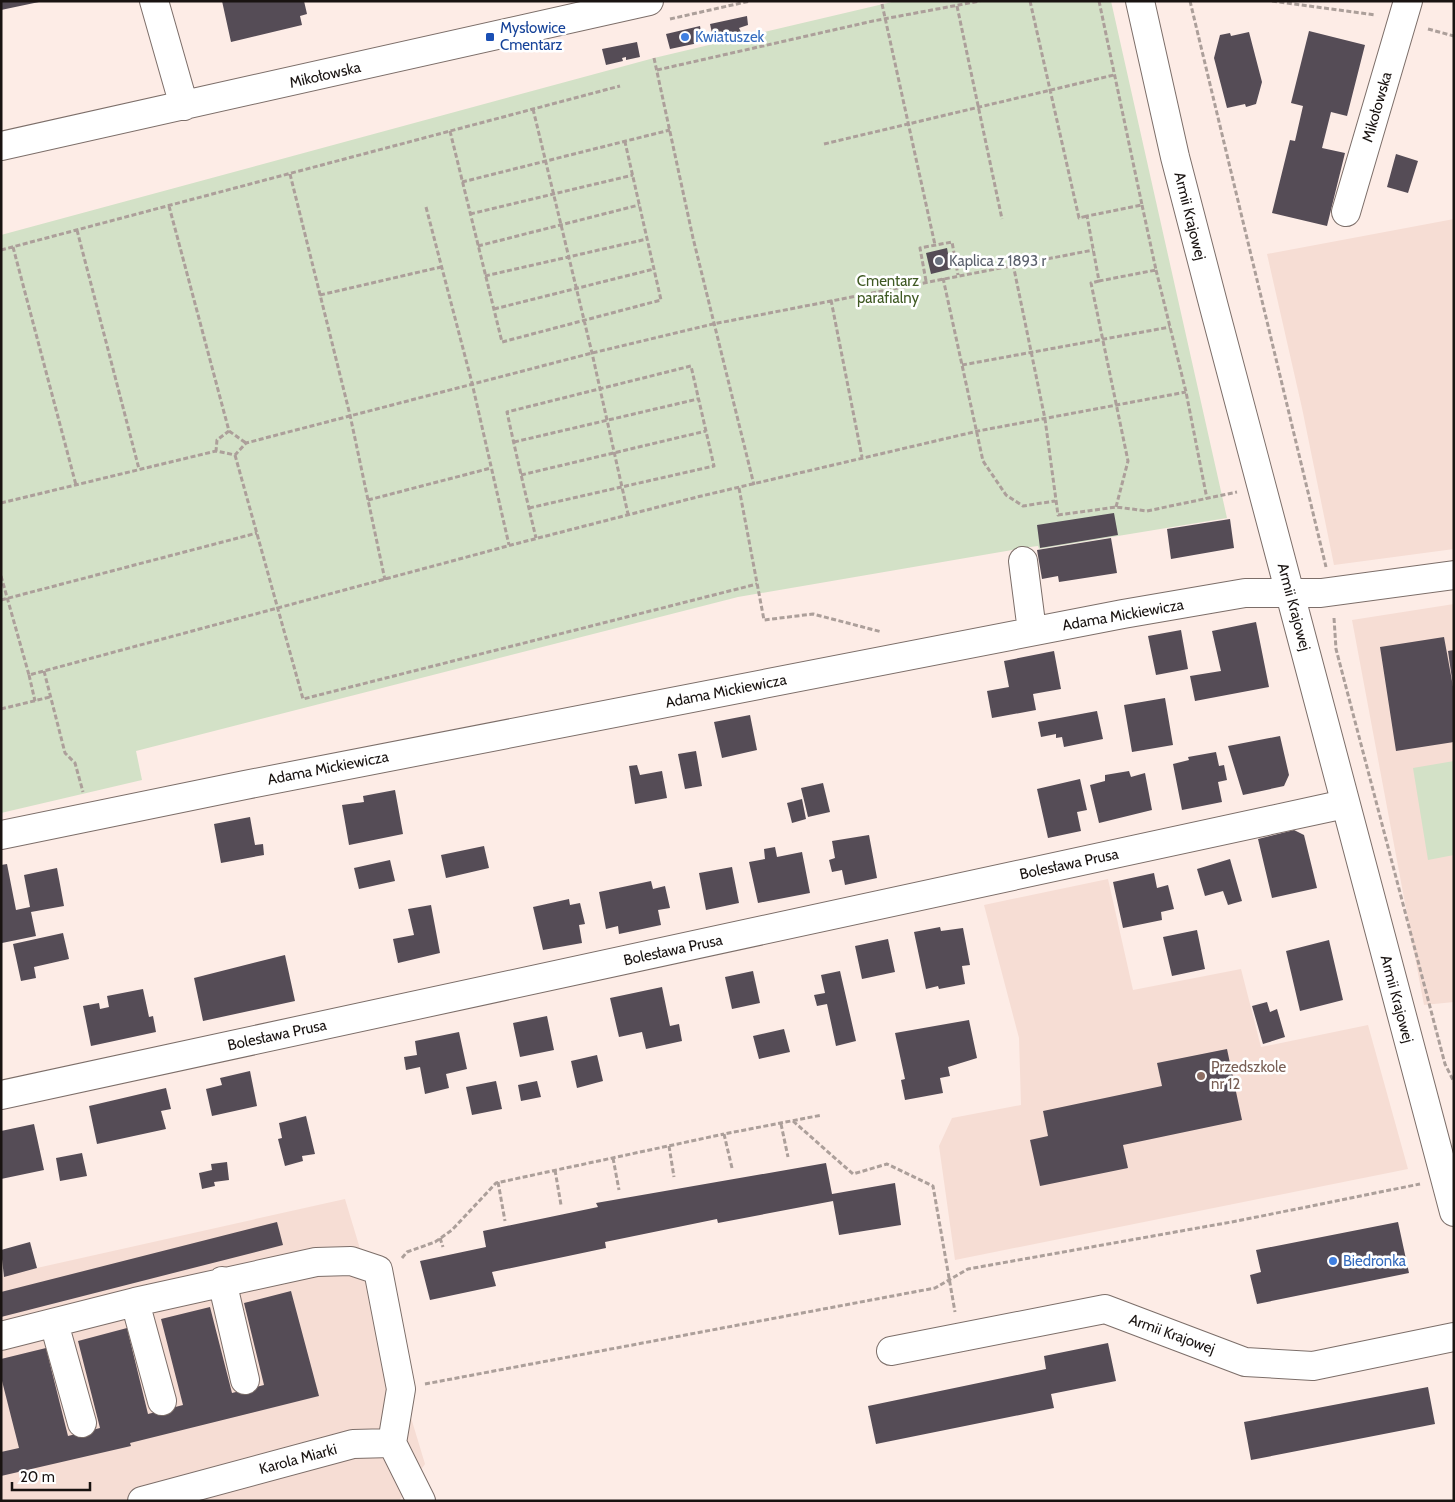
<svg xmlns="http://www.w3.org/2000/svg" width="1455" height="1502" viewBox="0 0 1455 1502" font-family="Cabin,sans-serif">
	<rect width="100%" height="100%" fill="#fdece6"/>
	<path fill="#f6ddd4" d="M1454 219V549L1334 565 1302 408 1267 254Z
		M1454 604V1002L1424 1005 1352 620Z
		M1108 879 1133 990 1241 969 1261 1047 1368 1025 1408 1169 955 1260 939 1146 952 1118 1021 1105 1019 1038 984 905Z
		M345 1199 425 1464 399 1501H1V1276Z"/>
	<path fill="#d3e1c7" d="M896 1H1111L1227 518 1039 549 1038 546 1030 547 738 597 136 751 142 780 1 813V235L654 58Z
		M1454 761V855L1428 860 1413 768Z"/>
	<path fill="#554c56" d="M1 1H39V2L1 10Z
		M222 1H304L307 14 300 16 302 25 231 42Z
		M747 16 748 25 739 28 741 32 713 38 710 24Z
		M700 26 703 42 670 49 666 34Z
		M1309 31 1365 45 1347 116 1331 112 1322 148 1345 153 1327 226 1272 213 1290 140 1295 141 1303 106 1291 103Z
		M1249 32 1262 82 1256 104 1246 107 1245 104 1227 108 1214 58 1220 35 1230 33 1231 36Z
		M637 42 640 57 626 60V57L622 58 623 61 606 65 602 49Z
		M1396 154 1418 161 1408 193 1387 187Z
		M947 248 951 269 931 274 926 253Z
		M1114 513 1118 535 1040 548 1037 525Z
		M1230 519 1234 548 1171 559 1167 529Z
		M1111 538 1117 573 1059 582 1058 576 1042 579 1037 550Z
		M1256 622 1269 687 1195 701 1190 676 1221 671 1212 631Z
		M1181 630 1188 669 1156 675 1148 636Z
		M1444 637 1454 692V742L1396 751 1380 647Z
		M1454 650V685L1453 686 1448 651Z
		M1054 651 1061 689 1033 694 1036 710 992 718 987 691 1009 687 1004 661Z
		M1165 698 1173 745 1132 752 1124 705Z
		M1097 711 1103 739 1064 747 1062 737 1056 738V734L1041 737 1038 722Z
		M750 715 757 750 722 758 714 722Z
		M1280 736 1289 775 1284 786 1243 795 1228 746Z
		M696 751 702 786 685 789 678 754Z
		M1216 752 1219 766 1224 765 1227 780 1218 782 1222 802 1182 810 1173 764 1189 760 1188 757Z
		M637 765 640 775 662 771 667 798 635 804 629 766Z
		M1129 771 1131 777 1145 773 1152 810 1099 823 1090 785 1105 781V775Z
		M1080 779 1087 810 1077 812 1081 831 1048 838 1037 789Z
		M823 783 830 812 808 817 801 788Z
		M395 790 403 834 349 845 342 805 364 802 363 796Z
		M802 799 806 819 792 823 787 803Z
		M250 817 255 845 263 844 264 855 221 863 214 824Z
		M1294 830 1304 835 1317 888 1272 898 1258 839Z
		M869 835 877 878 845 885 842 870 832 872 829 860 835 858 832 841Z
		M484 846 489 868 446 878 441 855Z
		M775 847 777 857 802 852 810 893 758 903 749 862 765 859 764 849Z
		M1230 859 1242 901 1228 905 1223 891 1205 896 1197 869Z
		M390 860 395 881 359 889 354 868Z
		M7 864 16 910 30 907 24 875 57 868 64 906 31 912 36 936 2 943 1 865Z
		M732 867 739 903 706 910 699 873Z
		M1154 873 1157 888 1168 885 1174 909 1161 912 1162 920 1123 928 1113 882Z
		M651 881 653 889 665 886 670 908 658 910 661 925 619 934 618 926 606 929 599 892Z
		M569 899 570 905 580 903 585 924 579 925 582 943 543 950 533 907Z
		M431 905 440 953 398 963 393 939 414 935 408 909Z
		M940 927 941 931 963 928 970 965 962 966 965 984 939 989 938 986 926 989 914 932Z
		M1197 930 1205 969 1172 976 1163 937Z
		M63 933 69 959 34 967 36 978 21 981 13 944Z
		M888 939 895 972 862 979 855 946Z
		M1329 940 1343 1000 1300 1011 1286 951Z
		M285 955 295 1001 203 1021 194 978Z
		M753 971 760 1003 732 1009 725 977Z
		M840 971 856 1041 836 1046 827 1004 817 1006 814 995 825 993 821 975Z
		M662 987 670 1026 679 1024 682 1041 646 1049 642 1032 619 1037 610 998Z
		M143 989 149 1017 153 1016 156 1032 91 1046 83 1006 99 1003 100 1009 109 1007 107 996Z
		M1267 1002 1270 1012 1277 1009 1285 1037 1263 1044 1252 1006Z
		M547 1016 554 1050 520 1057 513 1023Z
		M969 1020 977 1058 948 1067 950 1076 940 1078 943 1093 905 1100 901 1080 905 1079 895 1033Z
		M784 1029 790 1052 759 1059 753 1036Z
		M459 1032 467 1069 446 1074 449 1088 425 1094 420 1067 406 1070 404 1057 417 1055 415 1041Z
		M1227 1049 1242 1120 1123 1145 1128 1168 1040 1186 1030 1140 1048 1136 1043 1111 1162 1086 1157 1063Z
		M597 1055 603 1081 577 1088 571 1061Z
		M250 1071 257 1106 212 1116 206 1089 222 1085 220 1078Z
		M496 1081 502 1109 472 1115 466 1087Z
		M537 1081 541 1097 521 1101 518 1085Z
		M166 1088 171 1109 161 1111 166 1129 97 1144 89 1106Z
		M306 1116 315 1154 302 1156 303 1161 285 1166 278 1139 282 1138 279 1123Z
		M34 1124 44 1170 1 1179V1131Z
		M82 1153 87 1176 60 1181 56 1158Z
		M227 1162 229 1180 214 1182 215 1186 202 1189 199 1173 212 1170 211 1164Z
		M826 1163 832 1194 895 1183 901 1225 839 1235 833 1201 718 1223 717 1219 605 1242 606 1248 492 1272 496 1286 430 1300 420 1261 486 1247 483 1231 598 1207 596 1203Z
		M277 1222 283 1245 1 1317V1292Z
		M1398 1222 1409 1273 1257 1304 1250 1275 1261 1272 1256 1250Z
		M30 1242 37 1268 4 1277 1 1250Z
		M291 1291 319 1396 130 1443 131 1446 1 1476V1452L19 1448 1 1377V1359L46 1348 68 1436 100 1428 78 1341 127 1328 148 1414 183 1405 161 1319 210 1307 232 1393 264 1385 244 1303Z
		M1108 1343 1116 1381 1051 1394 1054 1408 876 1444 868 1406 1046 1369 1044 1356Z
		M1428 1387 1435 1424 1251 1460 1244 1422Z"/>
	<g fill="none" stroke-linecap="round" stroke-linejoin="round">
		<g stroke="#7c6e69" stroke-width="30">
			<path id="minor" d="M154 1 184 106
				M1140 1 1175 157 1214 307 1454 1212
				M1 146 649 1
				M1346 212 1408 1
				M1023 561 1032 631
				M1 835 245 785 1123 614 1245 593H1321L1454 575
				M1 1095 1345 804
				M222 1281 245 1380
				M135 1302 162 1401
				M54 1323 82 1423
				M1 1336 135 1302 316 1262 351 1261 378 1270 401 1389 392 1443
				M891 1351 1105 1309 1245 1362 1313 1366 1454 1337
				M392 1443 421 1501
				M142 1501 353 1444 392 1443"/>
		</g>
		<path stroke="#ac9f9a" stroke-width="3" stroke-dasharray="5 2.5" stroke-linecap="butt" d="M1030 1 1079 218 1087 216
			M1099 1 1142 205
			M1190 1 1326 567
			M1272 1 1376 15
			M882 4 935 245
			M957 6 1002 219
			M670 19 750 1
			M1428 29 1454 36
			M654 58 693 238 754 485
			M657 70 873 21 980 1
			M533 109 592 353 628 514
			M450 131 502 342 661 300 625 142
			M824 144 1114 75
			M290 174 350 415 385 580
			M462 182 670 130
			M1142 205 1156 270 1099 281 1087 216Z
			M169 206 229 431 217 440 216 451
			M426 207 472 383 509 545
			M470 214 633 175
			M77 230 139 469
			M478 246 639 205
			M13 247 76 485
			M1 250 620 86
			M1013 264 1045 419 1058 515 1116 507 1147 511 1237 492
			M1156 270 1186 392 1207 499
			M485 276 647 239
			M943 278 983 461 1006 495 1023 506 1055 501
			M926 281 920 248 952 242 958 275
			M1099 281 1091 283 1128 461 1116 507
			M320 295 441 267
			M831 300 862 457
			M494 309 654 269
			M962 365 1170 327
			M229 431 246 443
			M514 442 698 399
			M235 455 303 699 757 584
			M521 475 706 431
			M739 488 764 620 813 614 882 632
			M368 500 491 468
			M1 503 216 451 235 455 246 443 592 353 713 324 1093 250
			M529 508 714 466 691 366 507 412C516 454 526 496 536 538
			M1 576 29 675 515 544 697 497 978 431 1186 392
			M1 600 257 533
			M1334 618 1336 649 1445 1064 1454 1082
			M44 671 65 753 75 763 83 792
			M29 675 35 701
			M1 709 50 697
			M793 1121 853 1174 887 1164 933 1186 955 1312
			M781 1124 788 1157
			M669 1146 674 1177
			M613 1158 619 1190
			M732 1168 724 1134 822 1115
			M555 1170 561 1205
			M498 1182 505 1221
			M440 1238 443 1247
			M402 1258 407 1252 435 1242 452 1230 496 1183 724 1134
			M425 1384 935 1288 968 1269 1237 1221 1420 1184"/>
		<use href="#minor" stroke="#fff" stroke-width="28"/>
	</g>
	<rect fill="#1a4fb4" stroke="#fff" stroke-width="2" x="485" y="32" width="10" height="10" rx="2.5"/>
	<g fill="#3f7fe0" stroke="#fff" stroke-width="2">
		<circle cx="685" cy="37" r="5"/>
		<circle cx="1333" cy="1261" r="5"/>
	</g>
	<circle fill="#6b7280" stroke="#fff" stroke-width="2" cx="939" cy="261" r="5"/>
	<circle fill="#8d6e63" stroke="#fff" stroke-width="2" cx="1201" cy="1076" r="5"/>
	<g text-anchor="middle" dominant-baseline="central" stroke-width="5" stroke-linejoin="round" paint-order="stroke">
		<g font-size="15" fill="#164399" stroke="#fff" text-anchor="start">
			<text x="500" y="28">Mysłowice<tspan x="500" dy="17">Cmentarz</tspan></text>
		</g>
		<g font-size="15" fill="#366cbe" stroke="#fff" text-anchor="start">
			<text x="695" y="37">Kwiatuszek</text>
			<text x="1343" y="1261">Biedronka</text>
		</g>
		<g font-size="15" fill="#191311" stroke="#fff">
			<text transform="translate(325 75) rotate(-13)">Mikołowska</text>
			<text transform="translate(1377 107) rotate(-74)">Mikołowska</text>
			<text transform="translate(1190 216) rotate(76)">Armii Krajowej</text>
			<text transform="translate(1294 607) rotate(75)">Armii Krajowej</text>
			<text transform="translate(1123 615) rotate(-10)">Adama Mickiewicza</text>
			<text transform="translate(726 691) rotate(-11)">Adama Mickiewicza</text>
			<text transform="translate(328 768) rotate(-11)">Adama Mickiewicza</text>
			<text transform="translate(1069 864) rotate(-12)">Bolesława Prusa</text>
			<text transform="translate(673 950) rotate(-12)">Bolesława Prusa</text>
			<text transform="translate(1397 999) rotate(75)">Armii Krajowej</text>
			<text transform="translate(277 1035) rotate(-12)">Bolesława Prusa</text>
			<text transform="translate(1172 1334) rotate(20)">Armii Krajowej</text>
			<text transform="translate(298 1459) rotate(-15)">Karola Miarki</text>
		</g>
		<g font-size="15" fill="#5b616d" stroke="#fff" text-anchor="start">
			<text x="949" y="261">Kaplica z 1893 r</text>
		</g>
		<g font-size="15" fill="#405a24" stroke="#fff">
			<text x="888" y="281">Cmentarz<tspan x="888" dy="17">parafialny</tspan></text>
		</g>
		<g font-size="15" fill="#785e54" stroke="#fff" text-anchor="start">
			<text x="1211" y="1067">Przedszkole<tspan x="1211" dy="17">nr 12</tspan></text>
		</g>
	</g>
	<rect width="1455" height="1502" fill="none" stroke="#191311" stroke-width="5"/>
	<path d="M12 1482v8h78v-8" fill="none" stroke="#191311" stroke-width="2.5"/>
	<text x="20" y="1482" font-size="15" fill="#191311" stroke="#ffffff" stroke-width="4" paint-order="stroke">20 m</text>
</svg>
